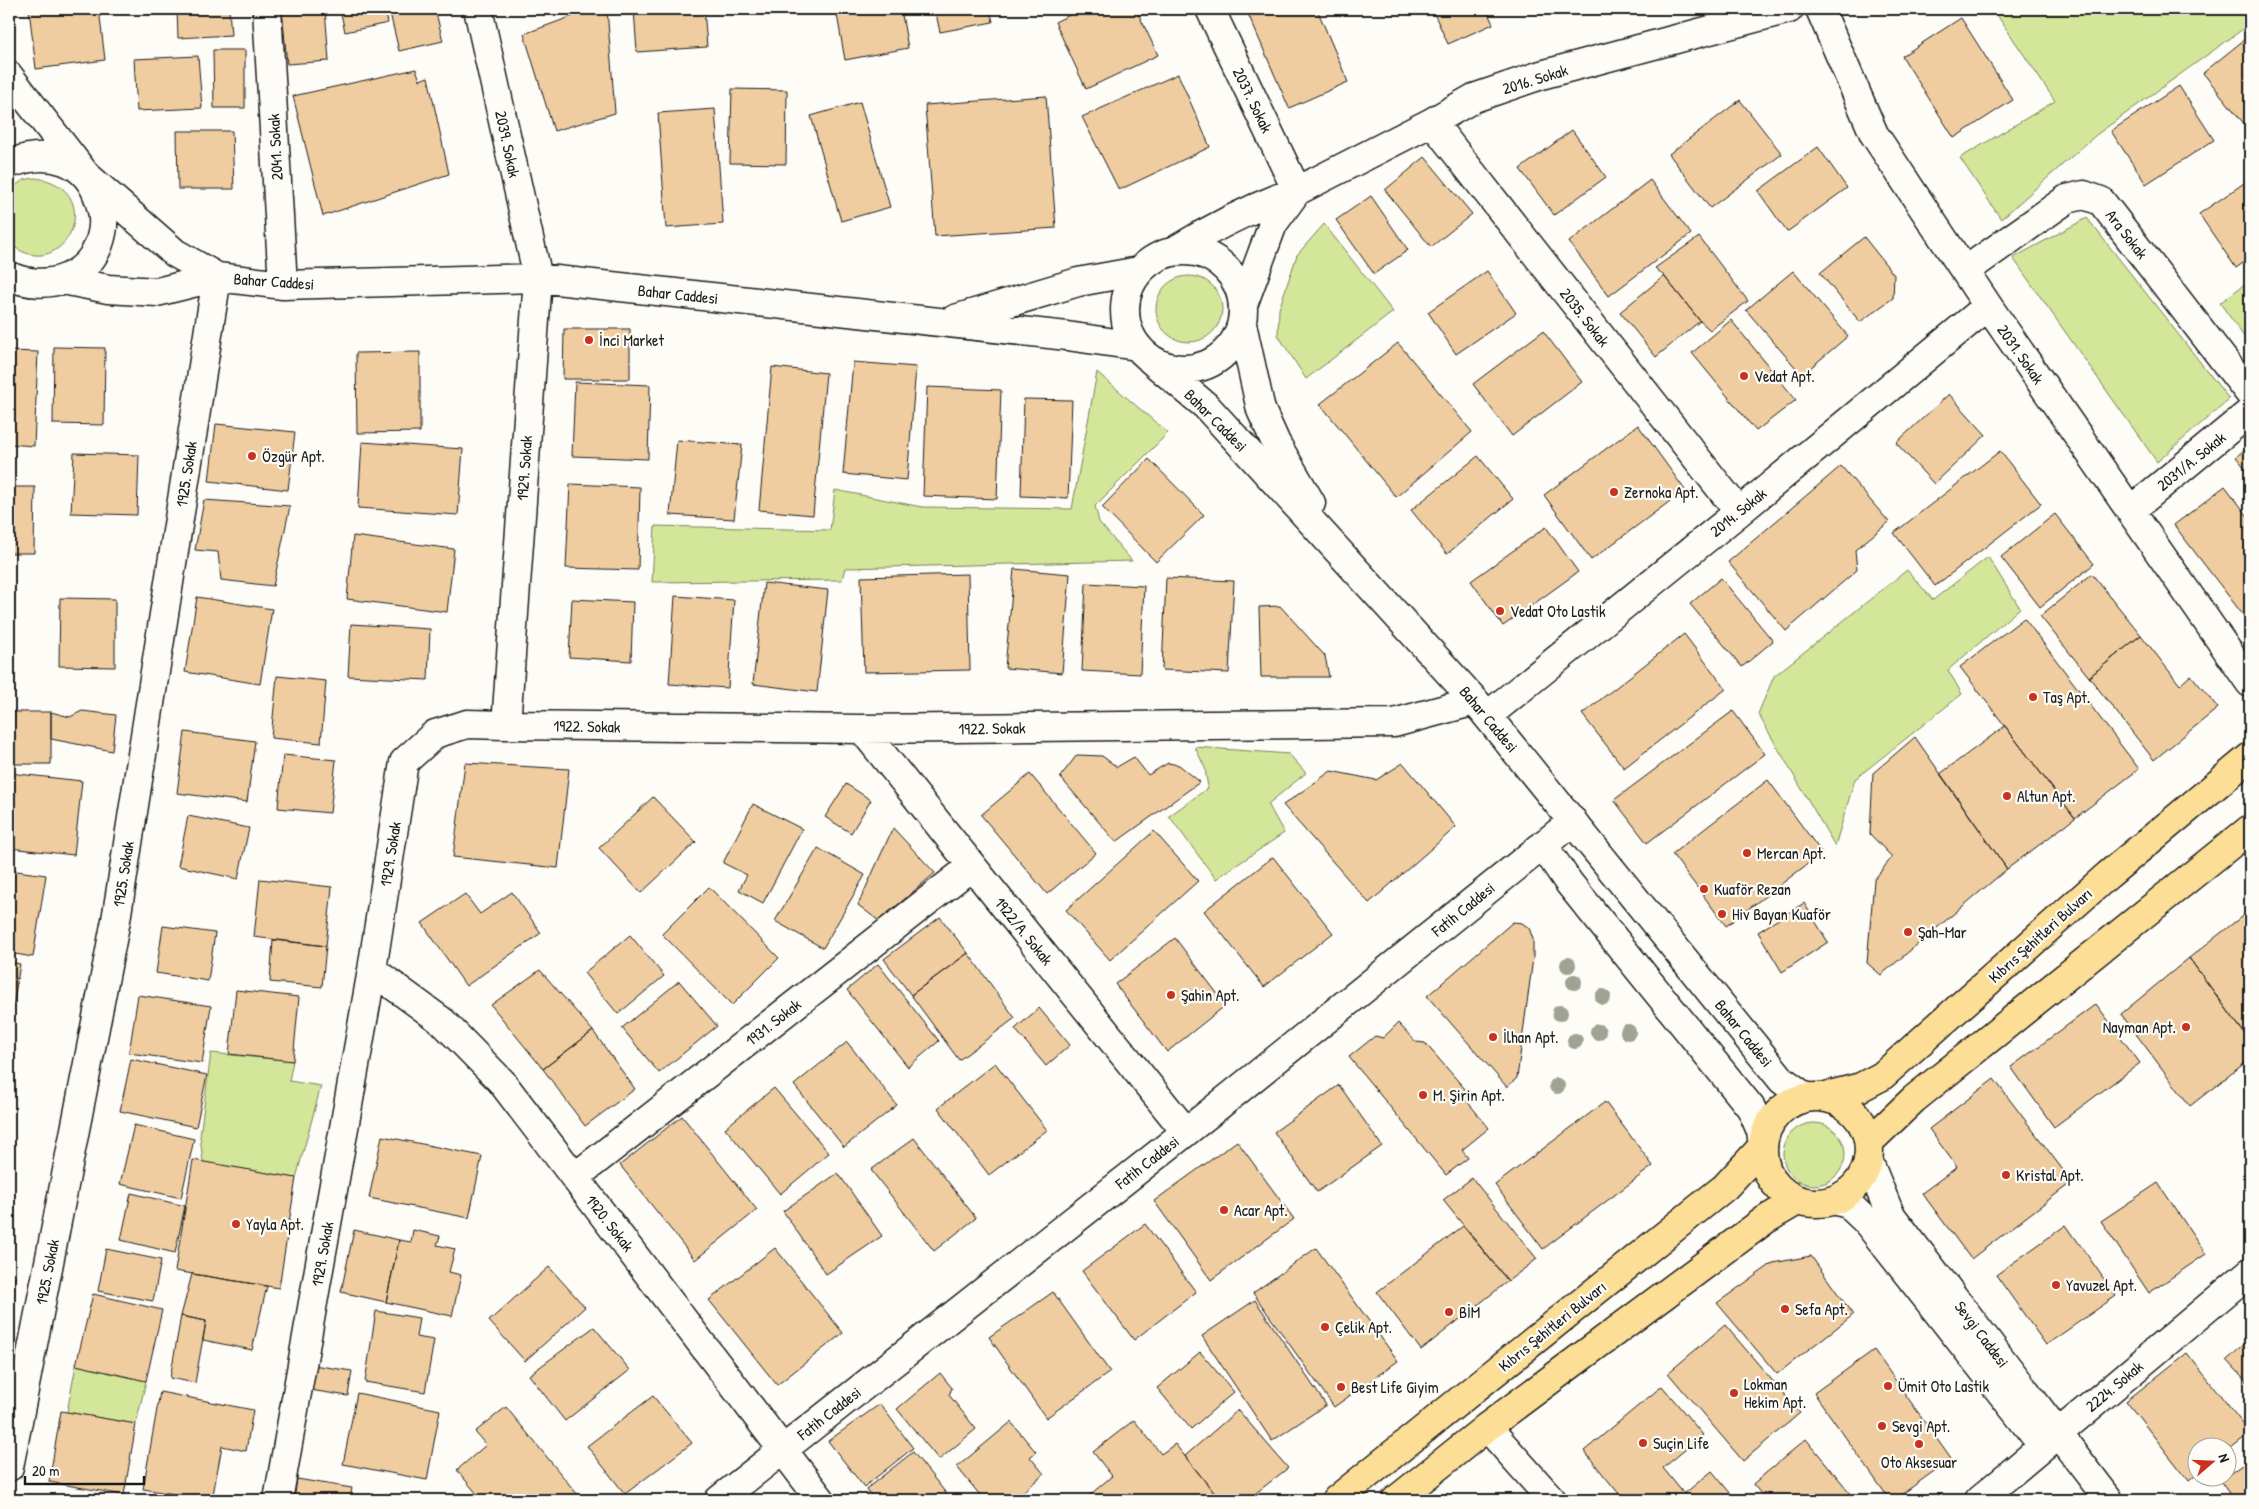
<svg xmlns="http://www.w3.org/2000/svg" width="2259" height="1509" viewBox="0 0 2259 1509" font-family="'Patrick Hand',sans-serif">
	<rect width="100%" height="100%" fill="#fdfcf7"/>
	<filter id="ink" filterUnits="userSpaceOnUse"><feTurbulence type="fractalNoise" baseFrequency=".02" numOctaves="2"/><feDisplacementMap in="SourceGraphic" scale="10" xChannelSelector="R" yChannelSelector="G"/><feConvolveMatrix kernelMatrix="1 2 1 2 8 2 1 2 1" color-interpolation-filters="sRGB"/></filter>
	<g filter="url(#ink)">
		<path fill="#d4e69a" stroke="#78815b" d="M1993 9H2250V24L2096 135 2001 219 1960 158 2055 101Z
			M35 178C110 186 65 290 9 243V191L23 180Z
			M2087 218 2229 399 2157 462 2013 258Z
			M1324 224 1393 312 1306 379 1278 335 1279 309 1297 255Z
			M1156 309a33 33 0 1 1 66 0a33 33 0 1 1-66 0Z
			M2250 280V345L2220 303Z
			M1097 372 1168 433 1095 506 1099 522 1132 561 845 568 842 580 652 582 655 526 830 530 835 490 922 507 1072 509Z
			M1988 557 2020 608 1948 670 1962 694 1855 779 1835 846 1758 714 1774 676 1907 570 1933 600Z
			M1195 747 1289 754 1306 773 1268 804 1284 833 1216 879 1169 816 1208 788 1205 768Z
			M211 1053 293 1061 289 1081 321 1086 296 1178 203 1162 200 1136Z
			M1783 1154a31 31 0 1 1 62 0a31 31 0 1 1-62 0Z
			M76 1365 146 1381 136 1424 67 1412Z"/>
		<path fill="#efcda0" stroke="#1c1c1c" d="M29 9H99L105 60 36 69Z
			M177 9H229L231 35 178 38Z
			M282 9H325L329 61 287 64Z
			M340 9H385L388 23 345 32Z
			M389 9H435L443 41 399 51Z
			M592 9H607L615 113 554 131 524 34Z
			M634 9H704L707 47 637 52Z
			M836 9H901L908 48 845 60Z
			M935 9H990L993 22 940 32Z
			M1082 9H1136L1158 55 1086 89 1055 22Z
			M1246 9H1317L1348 82 1289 108Z
			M1432 9H1486L1493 24 1448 44Z
			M1961 18 2013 100 1954 138 1902 56Z
			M2250 35V131L2203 73Z
			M213 50H245V108H214Z
			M198 56 202 108 137 111 134 59Z
			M416 69 420 80 428 77 449 174 323 216 293 96Z
			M1178 74 1210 147 1119 190 1082 117Z
			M2179 86 2214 140 2146 184 2111 131Z
			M732 89 787 90 786 164 730 163Z
			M1046 96 1056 228 935 236 925 105Z
			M1740 100 1782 154 1710 208 1669 154Z
			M860 102 890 207 841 221 811 116Z
			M715 109 723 224 666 228 658 113Z
			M1572 130 1606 177 1554 215 1520 169Z
			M177 131H232L234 189H178Z
			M1818 147 1847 188 1787 232 1758 191Z
			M1425 157 1472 214 1431 247 1385 190Z
			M2250 179V258L2236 268 2199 214Z
			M1650 180 1691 234 1609 296 1569 242Z
			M1371 196 1408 250 1374 274 1336 220Z
			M1699 237 1748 301 1710 330 1700 321 1664 276 1655 268Z
			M1864 237 1894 275 1893 298 1860 322 1820 273Z
			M1487 271 1516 313 1456 354 1428 312Z
			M1793 271 1848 336 1802 375 1746 310Z
			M1664 276 1700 321 1656 357 1620 312Z
			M1731 320 1796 400 1756 431 1692 353Z
			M564 329H630V379H563Z
			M1543 331 1582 382 1512 436 1473 384Z
			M1398 343 1472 432 1396 497 1320 404Z
			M54 347 105 348 104 425 53 424Z
			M9 351 38 352 34 446 9 444Z
			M420 352V432L357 433 356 353Z
			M853 362 916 367 907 480 843 474Z
			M772 367 826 373 813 515 759 510Z
			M575 382 650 385 648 459 572 456Z
			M927 387 1001 390 997 499 923 496Z
			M1949 394 1986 435 1934 484 1896 443Z
			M1024 399 1072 400 1068 498 1021 496Z
			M216 424 295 432 288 490 209 481Z
			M1638 425 1685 490 1591 560 1544 495Z
			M677 440 742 445 734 519 670 515Z
			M362 442 463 449 458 515 358 508Z
			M2250 445V474L2236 457Z
			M2000 451 2041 504 1935 586 1894 533Z
			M74 453 139 455 137 515 71 513Z
			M1478 456 1513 499 1447 554 1411 510Z
			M1149 459 1204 515 1156 562 1102 507Z
			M1841 466 1889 522 1855 550 1857 570 1786 631 1728 562Z
			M570 484 640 487 638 570 566 568Z
			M2225 486 2250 519V624L2174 525Z
			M9 487H35L34 553H9Z
			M204 500 290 506 273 586 221 580 218 552 195 550Z
			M2055 514 2094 564 2040 607 2001 557Z
			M1546 527 1578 572 1503 626 1471 581Z
			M353 536 454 549 447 612 347 599Z
			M1014 569 1070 574 1062 673 1005 668Z
			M968 574 970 670 864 672 861 577Z
			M2092 574 2141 635 2089 677 2040 616Z
			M1166 578 1234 581 1229 673 1162 670Z
			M1721 578 1773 641 1742 667 1690 604Z
			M764 583 828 590 817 692 753 684Z
			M1086 583 1144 586 1140 674 1082 671Z
			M675 596 734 600 728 688 669 684Z
			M197 597 272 609 260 684 185 672Z
			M60 598 115 599V667L59 666Z
			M572 599 633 602 631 661 569 657Z
			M1280 606 1325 656 1329 677H1261L1259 607Z
			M2024 618 2139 769 2075 818 1960 667Z
			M351 624 430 629 428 680 348 676Z
			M1684 634 1726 689 1624 768 1582 714Z
			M2141 635 2180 685 2191 675 2218 708 2154 760 2089 677Z
			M277 676 326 681 321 743 271 738Z
			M82 711 116 715 112 751 51 739V712L70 717Z
			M1733 711 1765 754 1647 843 1614 800Z
			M10 712H51V764H10Z
			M2005 726 2075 818 2007 869 1940 774Z
			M185 732 255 741 247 802 177 793Z
			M1915 737 2007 869 1881 975 1867 963 1874 880 1892 857 1870 834 1873 773Z
			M283 755 336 760 330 813 278 808Z
			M1077 755 1102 756 1117 767 1134 757 1148 775 1168 763 1179 765 1200 782 1116 842 1060 777Z
			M465 763 569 769 558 868 453 857Z
			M1403 763 1456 827 1369 903 1283 805 1331 771 1376 780Z
			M9 773 82 781 74 855 9 848Z
			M1030 774 1096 853 1047 894 981 815Z
			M1768 780 1822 853 1726 926 1672 854Z
			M846 784 871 800 851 833 825 817Z
			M653 797 696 842 641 893 599 848Z
			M753 804 802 829 763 903 739 890 747 875 723 863Z
			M188 816 249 828 238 879 178 866Z
			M893 828 935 873 879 921 858 905Z
			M1154 831 1198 881 1110 960 1066 910Z
			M818 848 865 875 823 948 775 921Z
			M1273 857 1333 933 1264 987 1204 911Z
			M9 870 46 875 33 957 9 953Z
			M260 879 332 887 326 946 254 937Z
			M709 887 779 958 732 1005 662 934Z
			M512 892 541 933 466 986 422 923 465 894 480 914Z
			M1804 903 1828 942 1782 972 1758 932Z
			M2250 910V1041L2189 958Z
			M940 917 968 953 911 995 884 959Z
			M1513 922 1522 923 1529 928 1533 939V958L1517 1078 1507 1087 1427 996Z
			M163 926 215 933 208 981 156 973Z
			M630 935 664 976 618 1014 584 973Z
			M1175 938 1226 1005 1167 1052 1115 984Z
			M273 940 326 946 322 987 270 982Z
			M968 953 1015 1018 959 1060 911 995Z
			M2189 958 2250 1041V1059L2190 1106 2121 1014Z
			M9 962 20 964 11 1019H9Z
			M878 964 939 1041 908 1067 847 990Z
			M540 970 593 1031 543 1069 491 1005Z
			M679 981 717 1026 659 1073 622 1028Z
			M236 990 299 997 293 1061 229 1054Z
			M138 995 211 1006 202 1063 129 1053Z
			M2096 1004 2140 1063 2054 1127 2011 1067Z
			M1039 1008 1070 1045 1046 1066 1015 1029Z
			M1398 1023 1416 1042 1425 1043 1465 1089 1466 1100 1489 1128 1462 1150 1468 1158 1446 1175 1349 1057 1375 1036 1383 1038Z
			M593 1031 635 1089 585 1126 543 1069Z
			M847 1042 897 1105 844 1147 794 1085Z
			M131 1059 207 1075 196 1127 120 1111Z
			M995 1063 1047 1130 989 1175 938 1108Z
			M1994 1079 2072 1182 1971 1259 1922 1193 1957 1167 1929 1129Z
			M1339 1085 1382 1146 1317 1192 1274 1132Z
			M774 1088 829 1153 780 1194 725 1128Z
			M1605 1102 1653 1166 1543 1249 1495 1185Z
			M682 1116 757 1210 695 1260 620 1165Z
			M134 1125 194 1139 181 1198 120 1184Z
			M382 1136 482 1156 469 1218 369 1198Z
			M914 1138 976 1218 934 1251 871 1170Z
			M1237 1141 1294 1219 1211 1280 1154 1201Z
			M193 1160 296 1178 279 1288 175 1271Z
			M838 1173 882 1236 826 1274 783 1211Z
			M1472 1178 1537 1259 1508 1281 1443 1200Z
			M2158 1183 2206 1254 2149 1293 2101 1221Z
			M131 1193 185 1206 175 1253 121 1240Z
			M1145 1224 1196 1292 1134 1340 1082 1271Z
			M2066 1225 2116 1296 2046 1345 1996 1275Z
			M1463 1226 1508 1281 1421 1350 1377 1292Z
			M354 1230 399 1240 386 1302 341 1292Z
			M413 1230 440 1236 437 1245 455 1249 449 1272 461 1275 452 1316 386 1302 399 1240 411 1242Z
			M775 1248 843 1333 777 1385 709 1300Z
			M1316 1248 1398 1361 1334 1407 1253 1293Z
			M106 1249 161 1260 153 1301 98 1291Z
			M1811 1256 1853 1315 1777 1374 1717 1303 1773 1263Z
			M549 1267 585 1307 525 1361 489 1321Z
			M192 1274 267 1286 252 1350 203 1340 206 1321 181 1316Z
			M9 1276H15L12 1319H9Z
			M1053 1292 1110 1372 1046 1418 989 1337Z
			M93 1294 162 1310 146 1381 76 1365Z
			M1255 1300 1326 1405 1272 1441 1202 1336Z
			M376 1311 419 1318 416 1337 434 1340 425 1392 365 1382Z
			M181 1316 206 1321 195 1383 170 1378Z
			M1725 1325 1800 1413 1743 1461 1668 1373Z
			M594 1327 630 1370 565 1421 529 1375Z
			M2250 1339V1385L2227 1360Z
			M1874 1350 1951 1459 1894 1500H1890L1814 1393Z
			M1200 1352 1234 1392 1191 1429 1157 1388Z
			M2187 1353 2250 1433 2226 1452V1446H2196V1475L2189 1481 2126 1401Z
			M313 1365 352 1371 348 1396 310 1390Z
			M940 1373 952 1388 949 1395 976 1429 939 1460 897 1409Z
			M1662 1386 1703 1435 1663 1468 1684 1494 1712 1471 1736 1500H1624L1584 1451Z
			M160 1392 253 1410 246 1451 222 1446 212 1500 143 1489Z
			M357 1393 440 1410 427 1480 343 1464Z
			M653 1396 692 1443 625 1494 587 1446Z
			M880 1404 913 1448 864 1487 828 1441Z
			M506 1407 582 1500H482L457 1470 486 1445 475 1432Z
			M1238 1410 1288 1468 1247 1500H1220L1185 1456Z
			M61 1411 136 1424 124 1495 49 1482Z
			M1134 1420 1161 1454 1175 1444 1220 1500H1084L1112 1476 1093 1452Z
			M1011 1422 1036 1452 1030 1457 1044 1474 1013 1500H984L957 1467Z
			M1806 1439 1856 1500H1766L1753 1484Z
			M913 1452 949 1497 945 1500H875L866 1489Z
			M2250 1459V1500H2234L2220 1481Z
			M297 1479 352 1488 350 1500H294Z"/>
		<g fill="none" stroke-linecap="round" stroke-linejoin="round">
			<g stroke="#1c1c1c" stroke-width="31">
				<path id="minor" d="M267 9 283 285
					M1210 9 1297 191 1432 122 1474 98 1541 75 1789 9
					M1820 9 1874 134 1988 306 2250 683
					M9 76 86 175 175 253 217 277
					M1432 122 1739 512
					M9 164C48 148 88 159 100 203 103 212 104 224 102 233 93 278 47 293 9 276
					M1174 251C1213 227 1253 207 1297 191L1273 224 1243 305
					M1125 310a59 59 0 1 1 118 0a59 59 0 1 1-118 0Z
					M1965 271 2067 199 2084 195 2101 201 2250 394
					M63 280 108 289 157 292 217 277 283 285 538 278 1067 336 1137 346
					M955 319 1078 282 1139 271
					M1242 324 1261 410 1276 443 1311 503
					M1151 360 1206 406 1475 701 1782 1080 1805 1097
					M2131 510 2250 412
					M1487 716 1739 512 1988 306
					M506 725 862 729 1394 723 1475 701
					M862 729 1186 1132
					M1543 845 1569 883 1751 1108 1761 1131 1763 1146
					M372 970 443 1022 501 1081 821 1500
					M1868 1160 1890 1214 2109 1500
					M575 1177 972 866
					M1834 1200 1848 1204 1866 1221 2043 1446
					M1487 1427 1552 1500
					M9 1467 116 920 217 277
					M278 1500 372 970 404 762 435 734 467 724 506 725 538 278 478 9
					M719 1500 1186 1132 1573 821
					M1979 1500 2250 1272"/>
			</g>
			<g stroke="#1c1c1c" stroke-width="31">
				<path id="major" d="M1822 1097 1861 1087 1882 1076 2108 875 2250 757
					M1763 1150a53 53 0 1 1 106 0a53 53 0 1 1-106 0Z
					M1869 1142 1914 1099 2250 829
					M1336 1500 1725 1187 1763 1146
					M1396 1500 1487 1427 1765 1220 1799 1200"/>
			</g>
			<use href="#minor" stroke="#fdfcf7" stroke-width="28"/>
			<use href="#major" stroke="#fdde96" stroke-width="28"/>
		</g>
		<g fill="#a0a293">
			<circle cx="1568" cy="965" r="8"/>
			<circle cx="1574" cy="982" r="8"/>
			<circle cx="1603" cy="997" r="8"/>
			<circle cx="1560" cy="1013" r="8"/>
			<circle cx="1598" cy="1032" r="8"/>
			<circle cx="1628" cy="1032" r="8"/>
			<circle cx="1575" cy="1041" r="8"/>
			<circle cx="1557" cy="1086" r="8"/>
		</g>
	</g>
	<g fill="#c8321e" stroke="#fdfcf7" stroke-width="2">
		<circle cx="589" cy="340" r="5"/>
		<circle cx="1744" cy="376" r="5"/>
		<circle cx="252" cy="456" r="5"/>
		<circle cx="1614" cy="492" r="5"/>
		<circle cx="1500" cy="611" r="5"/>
		<circle cx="2033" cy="697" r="5"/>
		<circle cx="2007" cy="796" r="5"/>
		<circle cx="1747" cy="853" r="5"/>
		<circle cx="1704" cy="889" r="5"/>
		<circle cx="1722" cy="914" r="5"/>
		<circle cx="1908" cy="932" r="5"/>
		<circle cx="1171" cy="995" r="5"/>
		<circle cx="2186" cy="1027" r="5"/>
		<circle cx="1493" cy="1037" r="5"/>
		<circle cx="1423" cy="1095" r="5"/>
		<circle cx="2006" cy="1175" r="5"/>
		<circle cx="1224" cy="1210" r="5"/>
		<circle cx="236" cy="1224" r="5"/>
		<circle cx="2056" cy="1285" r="5"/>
		<circle cx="1785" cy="1309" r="5"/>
		<circle cx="1449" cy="1312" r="5"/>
		<circle cx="1325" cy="1327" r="5"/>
		<circle cx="1888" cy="1386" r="5"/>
		<circle cx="1341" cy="1387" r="5"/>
		<circle cx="1734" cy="1393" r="5"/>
		<circle cx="1882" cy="1426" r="5"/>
		<circle cx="1643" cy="1443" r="5"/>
		<circle cx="1919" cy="1444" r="5"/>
	</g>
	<g text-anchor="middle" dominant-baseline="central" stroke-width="4.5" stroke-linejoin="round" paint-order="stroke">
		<g font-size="16" fill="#1c1c1c" stroke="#fdfcf7">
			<text transform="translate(1535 79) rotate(-17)">2016. Sokak</text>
			<text transform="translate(1253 100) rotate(64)">2037. Sokak</text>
			<text transform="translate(508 144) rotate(78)">2039. Sokak</text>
			<text transform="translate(275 147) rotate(-93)">2041. Sokak</text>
			<text transform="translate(2127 234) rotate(52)">Ara Sokak</text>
			<text transform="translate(274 281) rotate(4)">Bahar Caddesi</text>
			<text transform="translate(678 294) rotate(6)">Bahar Caddesi</text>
			<text transform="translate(1585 317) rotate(52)">2035. Sokak</text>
			<text transform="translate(2021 354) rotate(55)">2031. Sokak</text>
			<text transform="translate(1216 420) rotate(45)">Bahar Caddesi</text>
			<text transform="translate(2191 461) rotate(-39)">2031/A. Sokak</text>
			<text transform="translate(524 468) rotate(-86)">1929. Sokak</text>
			<text transform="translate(186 474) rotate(-81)">1925. Sokak</text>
			<text transform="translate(1738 512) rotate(-39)">2014. Sokak</text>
			<text transform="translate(1489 719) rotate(50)">Bahar Caddesi</text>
			<text transform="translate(587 726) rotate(1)">1922. Sokak</text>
			<text transform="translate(992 728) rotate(-1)">1922. Sokak</text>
			<text transform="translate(390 854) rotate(-81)">1929. Sokak</text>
			<text transform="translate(123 874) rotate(-81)">1925. Sokak</text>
			<text transform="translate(1463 909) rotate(-39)">Fatih Caddesi</text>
			<text transform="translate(1024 931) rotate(51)">1922/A. Sokak</text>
			<text transform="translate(2040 935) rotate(-42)">Kıbrıs Şehitleri Bulvarı</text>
			<text transform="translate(773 1022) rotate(-38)">1931. Sokak</text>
			<text transform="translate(1744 1033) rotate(51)">Bahar Caddesi</text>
			<text transform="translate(1147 1162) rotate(-38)">Fatih Caddesi</text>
			<text transform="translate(610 1223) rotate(52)">1920. Sokak</text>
			<text transform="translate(322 1254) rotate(-80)">1929. Sokak</text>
			<text transform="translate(47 1272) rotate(-79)">1925. Sokak</text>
			<text transform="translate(1552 1326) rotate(-39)">Kıbrıs Şehitleri Bulvarı</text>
			<text transform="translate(1982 1334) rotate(53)">Sevgi Caddesi</text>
			<text transform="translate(2114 1386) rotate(-40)">2224. Sokak</text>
			<text transform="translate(829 1413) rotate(-38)">Fatih Caddesi</text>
		</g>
		<g font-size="16" fill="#1c1c1c" stroke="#fdfcf7" text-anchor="start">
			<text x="599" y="340">İnci Market</text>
			<text x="1754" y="376">Vedat Apt.</text>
			<text x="262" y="456">Özgür Apt.</text>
			<text x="1624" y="492">Zernoka Apt.</text>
			<text x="1510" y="611">Vedat Oto Lastik</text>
			<text x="2043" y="697">Taş Apt.</text>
			<text x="2017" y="796">Altun Apt.</text>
			<text x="1757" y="853">Mercan Apt.</text>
			<text x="1714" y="889">Kuaför Rezan</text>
			<text x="1732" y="914">Hiv Bayan Kuaför</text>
			<text x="1918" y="932">Şah-Mar</text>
			<text x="1181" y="995">Şahin Apt.</text>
			<text x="2176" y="1027" text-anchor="end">Nayman Apt.</text>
			<text x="1503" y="1037">İlhan Apt.</text>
			<text x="1433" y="1095">M. Şirin Apt.</text>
			<text x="2016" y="1175">Kristal Apt.</text>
			<text x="1234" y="1210">Acar Apt.</text>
			<text x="246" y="1224">Yayla Apt.</text>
			<text x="2066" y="1285">Yavuzel Apt.</text>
			<text x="1795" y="1309">Sefa Apt.</text>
			<text x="1459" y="1312">BİM</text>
			<text x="1335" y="1327">Çelik Apt.</text>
			<text x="1744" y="1384">Lokman<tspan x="1744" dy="18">Hekim Apt.</tspan></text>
			<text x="1898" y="1386">Ümit Oto Lastik</text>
			<text x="1351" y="1387">Best Life Giyim</text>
			<text x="1892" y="1426">Sevgi Apt.</text>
			<text x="1653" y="1443">Suçin Life</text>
			<text x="1919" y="1462" text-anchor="middle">Oto Aksesuar</text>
		</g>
	</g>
	<rect width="2259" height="1509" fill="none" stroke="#fdfcf7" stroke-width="30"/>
	<rect x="15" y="15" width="2229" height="1479" fill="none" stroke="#1c1c1c" stroke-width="2" filter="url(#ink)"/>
	<g transform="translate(2212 1462) rotate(71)"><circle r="24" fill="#fdfcf7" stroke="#a3a29f"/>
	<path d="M0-4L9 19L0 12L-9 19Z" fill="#c8321e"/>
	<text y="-8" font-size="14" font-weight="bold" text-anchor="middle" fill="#1c1c1c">N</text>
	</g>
	<path d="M25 1476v8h119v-8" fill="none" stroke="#1c1c1c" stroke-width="2.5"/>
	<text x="32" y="1476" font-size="15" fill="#1c1c1c" stroke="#fdfcf7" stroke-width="4" paint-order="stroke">20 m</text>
</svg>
